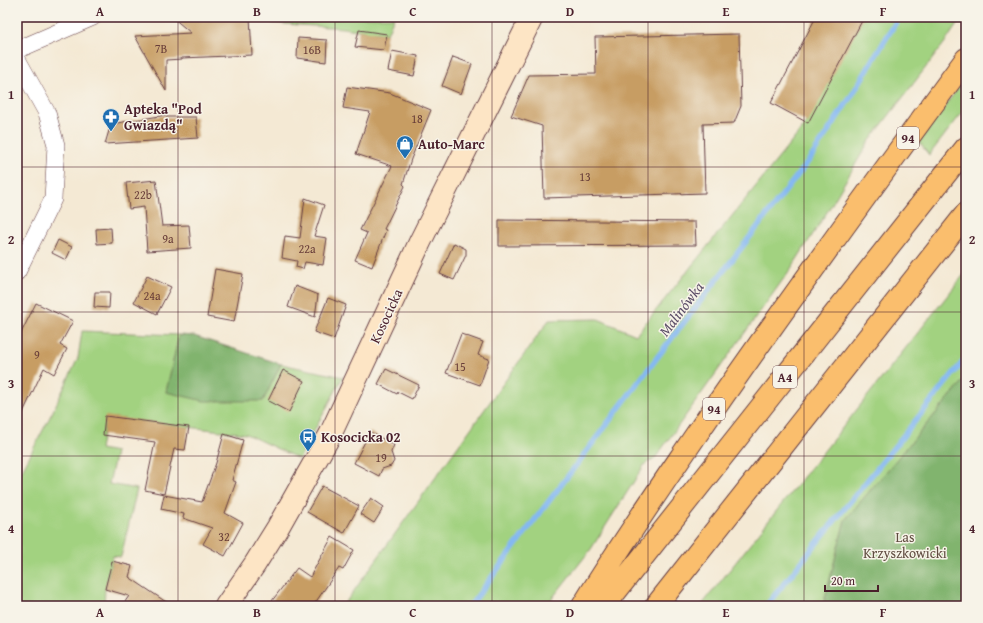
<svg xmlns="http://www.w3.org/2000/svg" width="983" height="623" viewBox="0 0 983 623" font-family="'Gentium Book Plus',serif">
	<rect width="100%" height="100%" fill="#f7f3e8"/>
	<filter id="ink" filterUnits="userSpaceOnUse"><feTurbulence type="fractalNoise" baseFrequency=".025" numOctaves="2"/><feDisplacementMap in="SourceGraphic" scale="8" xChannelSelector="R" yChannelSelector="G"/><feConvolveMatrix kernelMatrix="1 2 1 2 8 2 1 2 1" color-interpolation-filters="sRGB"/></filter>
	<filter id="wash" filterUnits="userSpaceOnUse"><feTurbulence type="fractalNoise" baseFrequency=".012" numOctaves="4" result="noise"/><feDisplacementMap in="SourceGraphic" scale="16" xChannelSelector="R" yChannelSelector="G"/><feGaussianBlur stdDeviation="0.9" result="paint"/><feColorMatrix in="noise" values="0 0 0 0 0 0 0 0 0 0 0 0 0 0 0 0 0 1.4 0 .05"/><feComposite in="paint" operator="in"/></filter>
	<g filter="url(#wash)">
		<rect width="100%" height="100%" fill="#f4e9d4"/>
		<path fill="#a2d280" stroke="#767856" d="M273 17H394L387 34 343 28 272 23Z
			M864 17H962L946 41 868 143 829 209 792 267 656 457 645 464 591 549 546 606H343L549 320 598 319 636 335 802 129Z
			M966 77V108L929 155 919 142Z
			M966 272V378L845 520 823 606H701Z
			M82 331 179 335 166 392 263 401 281 364 343 377 299 459 246 434 106 417 100 449 116 452 109 484 137 489 121 557 113 556 105 589 104 606H17V480L53 411 78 358Z"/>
		<path fill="#81b46e" stroke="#666a4c" d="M179 335 194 336 281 364 263 401H204L166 392Z
			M966 378V606H823L845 520Z"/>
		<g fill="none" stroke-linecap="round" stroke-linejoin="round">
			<path stroke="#84b8f2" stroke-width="5.5" d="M470 606 668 343 810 159 852 95 899 17
				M766 606 966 358"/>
		</g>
		<g id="blocks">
			<path fill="#c79d63" d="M172 17H250L252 55 182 58V59L166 60V91L135 36 191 33Z
				M816 17H864L808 123 771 103Z
				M359 30 387 34 384 50 355 47Z
				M739 34 741 106 734 123 703 124 705 193 544 198 542 126 511 116 529 75 596 74 595 37Z
				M298 38 327 40 326 62 297 58Z
				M392 51 418 56 414 76 388 71Z
				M453 57 472 64 461 94 442 86Z
				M347 87 390 93 431 110 411 159 403 184 405 186 384 229 386 230 372 267 355 260 367 233 360 230 392 166 356 154 370 112 343 108Z
				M166 115V117H196L198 138 105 144 111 124Z
				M156 180 162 226 189 225 191 248 147 251 144 207 129 209 126 183Z
				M305 198 324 205 314 236 327 238 323 265 305 262 303 269 296 267 297 261 282 258 285 236 300 238Z
				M499 220 695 222 696 245 499 246Z
				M111 228 112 243 97 244 96 229Z
				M58 240 72 247 66 260 52 253Z
				M454 243 466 249V255L454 280 440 274Z
				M215 269 243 274 234 322 207 317Z
				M147 276 171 287 157 314 134 302Z
				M295 286 318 295 315 317 288 307Z
				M95 292H110L109 308 94 307Z
				M328 298 346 305 334 339 314 332Z
				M36 303 73 321 60 345 67 349 54 374 44 368 17 425V341Z
				M461 334 483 342 478 355 489 359 480 385 446 373Z
				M386 369 419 385 412 399 398 392 397 394 378 384Z
				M283 370 304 381 289 412 268 401Z
				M105 416 189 427 185 450 174 449 164 494 145 490 155 442 103 435Z
				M370 432 394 445 391 452 394 461 391 466 382 469 379 476 354 463Z
				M224 434 243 440 232 480 236 482 225 513 243 523 225 556 203 544 212 528 183 518 184 514 161 509 164 495 202 502 216 463Z
				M322 486 359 506 344 533 307 512Z
				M371 498 384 507 374 523 360 514Z
				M332 537 354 550 343 570 339 568 313 606H268L297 568 310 577Z
				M112 561 132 566 129 577 172 606H122L129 596 105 589Z"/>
		</g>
	</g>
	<g filter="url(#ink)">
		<use href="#blocks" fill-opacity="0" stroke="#643d44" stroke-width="1"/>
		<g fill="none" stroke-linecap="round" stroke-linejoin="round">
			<g stroke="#643d44" stroke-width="18">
				<path id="street" d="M17 50 93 17
					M17 59 47 113 56 145 53 199 17 272"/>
			</g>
			<g stroke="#643d44" stroke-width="24">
				<path id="secondary" d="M226 606 255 564 278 527 330 435 420 242 532 17"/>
			</g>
			<g stroke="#643d44" stroke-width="24">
				<path id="highway" d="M583 606C618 549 656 494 694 438 782 310 874 184 966 59
					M604 606 966 148
					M656 606 966 214"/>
			</g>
			<use href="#street" stroke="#fff" stroke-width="17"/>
			<use href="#secondary" stroke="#fde5c5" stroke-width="22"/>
			<use href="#highway" stroke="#fabe6d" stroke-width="22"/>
		</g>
	</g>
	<path fill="none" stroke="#4a1f2b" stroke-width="1" stroke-opacity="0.55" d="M178 17V606M335 17V606M492 17V606M648 17V606M804 17V606M17 167H966M17 312H966M17 456H966"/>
	<defs>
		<g id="pharmacy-pin" transform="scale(0.9)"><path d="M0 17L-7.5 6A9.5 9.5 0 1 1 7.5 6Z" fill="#1f6fb2" stroke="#f7f3e8"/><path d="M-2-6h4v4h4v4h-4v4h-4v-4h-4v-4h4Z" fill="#fff"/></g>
		<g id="shop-pin" transform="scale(0.9)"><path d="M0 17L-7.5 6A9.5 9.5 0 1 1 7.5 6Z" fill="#1f6fb2" stroke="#f7f3e8"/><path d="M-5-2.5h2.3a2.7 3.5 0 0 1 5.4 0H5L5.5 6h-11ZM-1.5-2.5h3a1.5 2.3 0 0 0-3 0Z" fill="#fff"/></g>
		<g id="bus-pin" transform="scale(0.9)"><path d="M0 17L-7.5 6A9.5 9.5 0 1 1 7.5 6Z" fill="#1f6fb2" stroke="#f7f3e8"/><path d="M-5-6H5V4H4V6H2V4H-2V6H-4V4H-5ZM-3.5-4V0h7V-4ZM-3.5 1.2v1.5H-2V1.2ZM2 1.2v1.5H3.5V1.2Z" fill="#fff"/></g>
	</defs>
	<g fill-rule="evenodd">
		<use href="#pharmacy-pin" x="111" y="117"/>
		<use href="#shop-pin" x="405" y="144"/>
		<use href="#bus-pin" x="308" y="437"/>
	</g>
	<g text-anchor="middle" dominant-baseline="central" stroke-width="3" stroke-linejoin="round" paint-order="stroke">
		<g font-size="12" fill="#693e39">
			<text x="161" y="48">7B</text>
			<text x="312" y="49">16B</text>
			<text x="417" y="118">18</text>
			<text x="585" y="176">13</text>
			<text x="143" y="194">22b</text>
			<text x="168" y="238">9a</text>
			<text x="307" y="248">22a</text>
			<text x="152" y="295">24a</text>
			<text x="37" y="354">9</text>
			<text x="460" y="366">15</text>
			<text x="381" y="457">19</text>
			<text x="224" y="536">32</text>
		</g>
		<g fill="#f7f3e8" stroke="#7e5f64" stroke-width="1">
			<rect x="897" y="127" width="22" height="22" rx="3"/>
			<rect x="773" y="366" width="24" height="22" rx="3"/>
			<rect x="703" y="398" width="22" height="22" rx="3"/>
		</g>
		<g font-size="13" font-weight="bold" fill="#4a1f2b">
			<text x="908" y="138">94</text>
			<text x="785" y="377">A4</text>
			<text x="714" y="409">94</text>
		</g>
		<g font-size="14" font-weight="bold" fill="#4a1f2b" stroke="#f7f3e8" text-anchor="start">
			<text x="124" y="109">Apteka "Pod<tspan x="124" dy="16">Gwiazdą"</tspan></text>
			<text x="418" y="144">Auto-Marc</text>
			<text x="321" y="437">Kosocicka 02</text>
		</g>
		<g font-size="14" fill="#4a1f2b" stroke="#f7f3e8">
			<text transform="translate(386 316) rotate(-65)">Kosocicka</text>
		</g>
		<g font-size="14" fill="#604c40" stroke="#f7f3e8">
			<text x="905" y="537">Las<tspan x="905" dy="16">Krzyszkowicki</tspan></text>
		</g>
		<g font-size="15" font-style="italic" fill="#5b4d67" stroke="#f7f3e8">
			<text transform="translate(681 309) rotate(-53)">Malinówka</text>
		</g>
	</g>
	<rect width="983" height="623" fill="none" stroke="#f7f3e8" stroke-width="44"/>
	<path d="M825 585v6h53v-6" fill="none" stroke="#4a1f2b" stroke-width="2"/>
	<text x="831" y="585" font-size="12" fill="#4a1f2b" stroke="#f7f3e8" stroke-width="3" paint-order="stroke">20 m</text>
	<rect x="22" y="22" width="939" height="579" fill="none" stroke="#4a1f2b" stroke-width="1.5"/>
	<g font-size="13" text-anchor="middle" font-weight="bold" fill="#4a1f2b">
		<text x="100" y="16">A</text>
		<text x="257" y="16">B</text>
		<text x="413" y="16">C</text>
		<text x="570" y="16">D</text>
		<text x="726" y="16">E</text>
		<text x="883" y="16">F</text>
		<text x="11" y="99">1</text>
		<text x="972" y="99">1</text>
		<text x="11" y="244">2</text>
		<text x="972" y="244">2</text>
		<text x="11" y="388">3</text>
		<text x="972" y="388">3</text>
		<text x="11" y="533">4</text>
		<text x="972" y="533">4</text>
		<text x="100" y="617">A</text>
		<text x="257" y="617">B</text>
		<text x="413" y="617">C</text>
		<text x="570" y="617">D</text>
		<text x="726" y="617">E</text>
		<text x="883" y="617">F</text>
	</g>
</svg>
